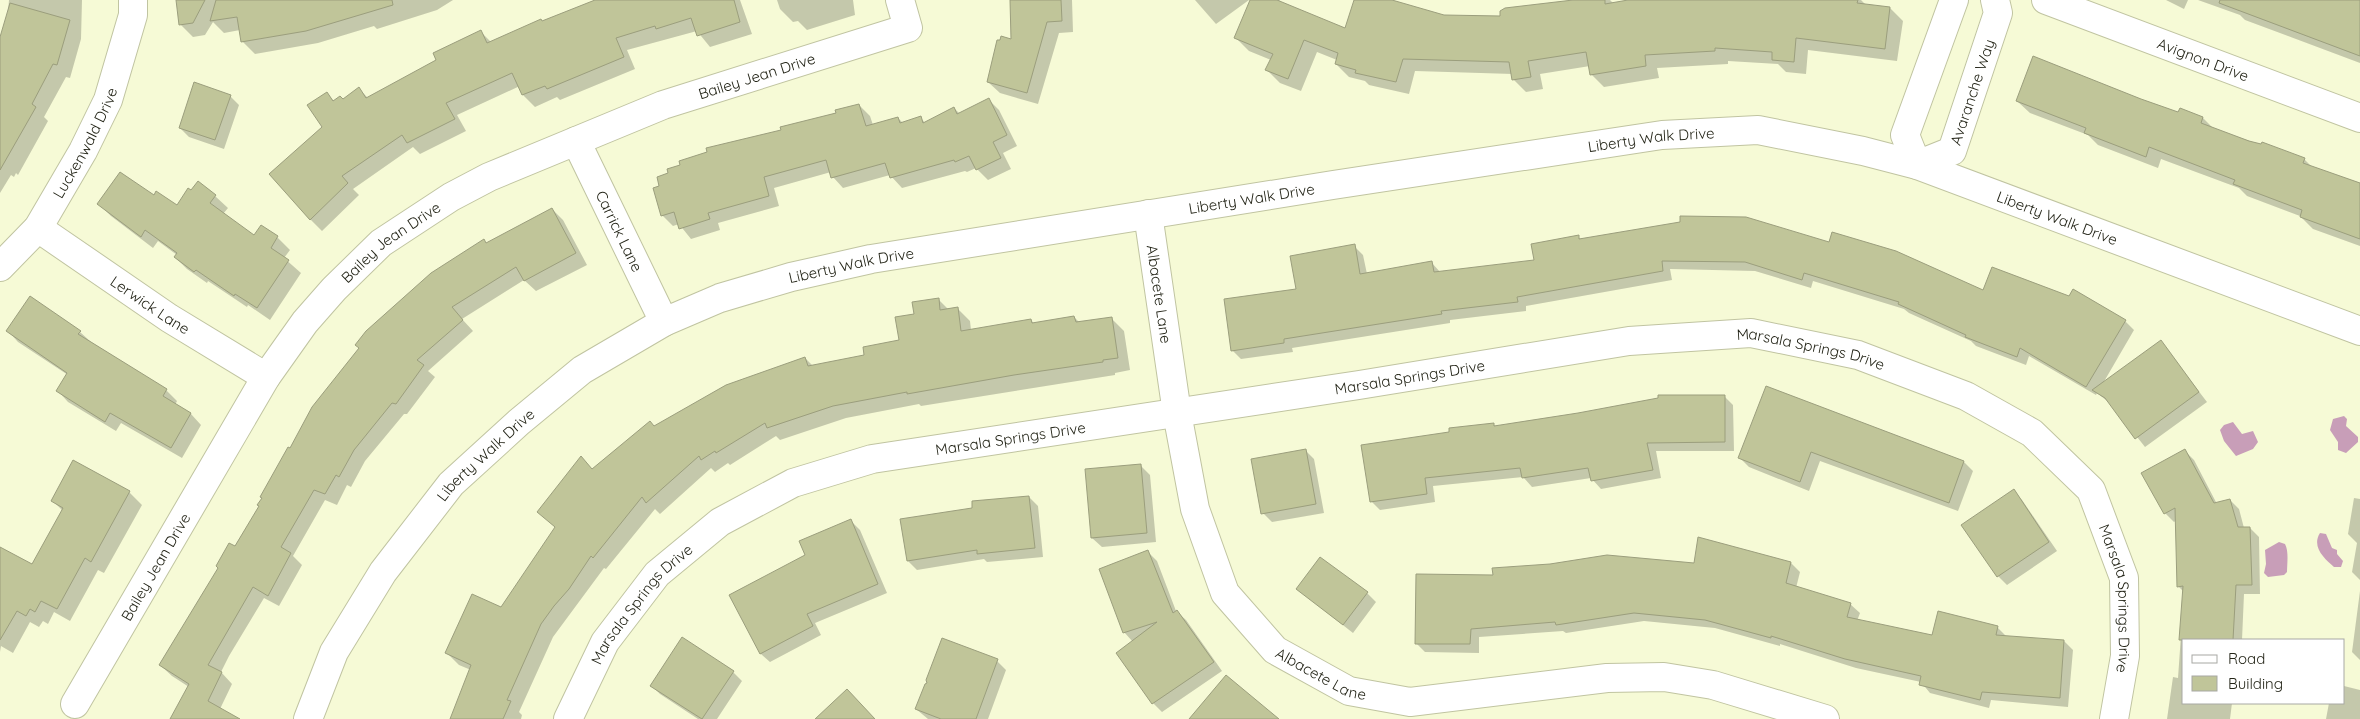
<svg xmlns="http://www.w3.org/2000/svg" width="2360" height="719" viewBox="0 0 2360 719" font-family="Quicksand,sans-serif">
	<rect width="100%" height="100%" fill="#f6fad6"/>
	<path fill="#c89eb8" d="M2344 416 2347 419 2346 426 2358 437V442L2346 453 2338 450V442L2330 430 2333 419Z
		M2233 422 2242 434 2253 431 2258 442 2253 449 2236 456 2224 441 2220 430 2224 425Z
		M2320 533 2326 534 2332 548 2337 550V554L2343 561 2341 567H2334C2325 559 2311 547 2320 533Z
		M2279 542 2285 544C2289 551 2287 564 2287 572L2284 575 2268 577 2264 573 2266 564 2265 550Z"/>
	<path fill="#0003" d="M9 0H82L81 39 70 78 66 77 44 117 48 121 18 175 16 173 14 177 11 175 0 193V39L6 36Z
		M177 0H453L437 10 377 29 374 26 318 43 255 54 242 41 240 30 224 33 213 22 205 35 193 37 180 24Z
		M597 0H740L752 34 710 47 697 31 627 50 635 69 560 100 557 97 535 107 523 95 520 86 457 115 466 131 420 154 413 147 353 189 359 195 322 231 310 219 327 94 334 101 343 100 359 89 368 98 438 61 481 32 491 42Z
		M777 0H853L855 15 807 30 798 21 793 22 780 9Z
		M1011 0H1072L1073 32 1059 33 1038 104 1000 93 988 82 1012 40Z
		M1195 0H1249L1216 24Z
		M1251 0H1279L1283 4 1346 29 1355 0H1387L1444 17 1502 18 1579 0H1610L1614 4 1636 0H1861L1866 5 1890 8 1903 21 1897 61 1808 50 1806 74 1786 72 1778 64 1728 61V64L1657 68 1659 78 1604 87 1591 74 1590 66 1540 74 1543 89 1526 92 1513 79V74L1415 71 1409 94 1369 85 1365 81 1349 77 1336 64 1337 60 1317 52 1301 91 1280 83 1267 70 1271 60 1249 51 1236 38Z
		M2166 0H2188L2184 9Z
		M2198 0H2360V63L2245 20 2240 15Z
		M230 96 239 105 224 149 189 137 180 128Z
		M988 99 999 110 1017 146 1003 153 1011 169 988 180 976 168 967 172 965 171 902 188 890 175 843 188 833 177 831 172 774 188 779 206 718 223 720 230 691 239 679 224 673 226 662 215 782 131 859 105 870 116 873 125 898 118 903 123 921 118 925 123 954 108 960 114Z
		M2141 100 2179 113 2203 118 2214 129 2304 159 2312 167 2360 183V246L2313 229 2300 216 2247 196 2239 188 2161 159 2158 168 2098 145 2088 135 2030 113 2017 101Z
		M215 196 228 208 223 214 254 237 261 227 277 237 290 250 284 258 301 273 270 320 248 305 247 307 208 281 207 283 187 269 175 257 177 255 158 241 153 248 111 216 99 204 154 197 177 206Z
		M552 209 563 220 587 265 536 291 524 280 462 319 473 331 428 371 435 377 407 414H404L365 461 351 487 347 485 337 505 325 500 293 556 302 565 279 606 264 598 229 656 221 672 232 684 220 709 236 719H171L189 687 172 676 160 665 260 506 291 450 486 244Z
		M1578 236 1581 240 1984 292 2125 321 2134 330 2102 385 2161 342 2207 402 2145 447 2111 404 2097 393 2096 395 2029 356 2026 365 1976 346 1971 341 1909 313 1904 309 1813 281 1811 288 1755 271 1670 269 1672 280 1526 306V311L1450 320V323L1292 348 1293 352 1241 359 1232 350 1297 290 1354 246 1363 255 1367 274 1431 262 1441 273 1536 261Z
		M938 299 949 310 957 308 970 321 971 330 1031 320 1034 324 1074 317 1080 323 1111 318 1124 331 1130 370 1115 373V375L921 406 919 404 846 418 780 440 776 436 730 465 728 463 715 472 711 468 660 514 655 509 606 569 604 568 553 637 519 712 522 715 521 719H451L471 670 459 665 446 652 501 609 556 528 539 512 593 470 655 428 805 358 813 366 866 356 900 341 916 315Z
		M8 331 80 332 91 342 166 390 177 401 175 405 191 414 201 425 182 458 121 423 116 431 68 402 58 391 68 375 18 342Z
		M1767 388 1964 462 1973 471 1958 511 1820 461 1809 491 1749 467 1740 458Z
		M1724 396 1733 405 1734 451H1656L1661 478 1601 489 1591 478 1532 487 1523 477 1433 486 1435 502 1380 510 1371 501 1451 433 1494 425 1496 427Z
		M1305 450 1314 459 1324 513 1272 522 1263 513Z
		M2185 451 2194 460 2217 504 2230 500 2239 509 2244 528H2250L2259 537 2260 594H2244L2242 640H2184V703H2232L2230 719H2167L2173 677 2178 678 2184 592 2178 586 2177 520 2174 522 2165 513Z
		M1141 466 1150 475 1156 542 1102 547 1092 538Z
		M2013 491 2022 500 2057 551 2007 585 1998 576Z
		M129 492 142 505 104 573 98 570 70 621 54 612 48 624 43 621 39 627 30 622 13 653 1 646 0 652V556L32 566 63 511 53 501Z
		M1029 497 1038 506 1043 557 987 562 984 559 917 570 908 561 974 509Z
		M2354 498 2360 499V580L2352 572 2357 543 2348 534Z
		M851 521 860 530 887 593 815 623 821 635 770 662 761 654 730 595 806 556Z
		M1699 538 1791 563 1800 572 1796 588 1850 604 1860 613 1857 621 1932 637 1997 627 2007 637 2064 641 2073 650 2068 707 1991 700 1989 708 1930 693 1921 682 1856 668 1780 644V646L1715 628 1644 621 1566 633 1563 631 1479 637V653L1425 652 1416 643 1494 577 1695 564Z
		M1148 552 1157 561 1176 611 1186 620 1222 671 1162 712 1153 703 1133 642 1124 632Z
		M1297 589 1367 593 1376 602 1353 633Z
		M2360 591V660L2352 652Z
		M943 640 997 661 1006 670 988 719H928L916 709 928 684Z
		M733 672 742 681 717 719H698L660 694 651 685Z
		M2344 686 2360 690V719H2326L2329 703H2344Z"/>
	<path fill="#c0c599" stroke="#9b9e7d" d="M176 0H205L193 23 179 25Z
		M216 0H392L393 5 306 31 241 42 237 17 210 21Z
		M595 0H734L740 22 697 36 691 18 656 29 655 26 616 38 624 57 547 89 545 86 522 95 512 73 446 103 455 119 407 143 402 135 342 176 348 183 310 220 269 174 322 127 307 105 327 92 333 101 340 96 343 99 359 87 366 98 436 60 433 53 481 30 487 43 541 19 542 21Z
		M1010 0H1061L1062 21 1047 22 1027 93 987 82 997 40H1000L1001 36 1011 39Z
		M1250 0H1277L1345 28 1354 0H1392L1444 15 1500 16V11L1505 8 1573 0H1605V4L1628 0H1858L1857 3 1890 7 1885 49 1796 38 1794 62 1772 60V52L1715 48V51L1645 55 1646 66 1590 75 1586 52 1528 61 1531 77 1512 80 1509 62 1403 59 1396 82 1355 73 1356 70 1335 64 1338 53 1304 40 1288 79 1265 70 1273 54 1234 38Z
		M2220 0H2360V56L2219 3Z
		M10 3 70 20 57 65 53 64 32 104 36 107 0 170V37Z
		M2033 56 2141 99 2178 112 2180 108 2203 117 2201 123 2249 141 2261 144 2262 142 2305 158 2303 163 2360 183V239L2300 217 2302 210 2233 184 2235 180 2149 147 2146 157 2084 133 2086 128 2016 101Z
		M194 82 231 95 215 140 179 128Z
		M989 98 1007 135 993 142 1001 158 976 170 969 156 955 162 954 160 890 178 885 163 831 178 826 160 764 177 769 196 708 213 710 219 679 229 674 212 661 216 653 188 659 186 657 177 668 173 667 169 680 165 679 161 707 152 706 148 781 130 780 127 836 113 835 110 859 104 866 126 898 117 900 123 921 116 923 123 954 107 957 114Z
		M120 172 154 195 156 191 177 205 188 188 191 190 198 181 216 195 210 203 254 235 261 225 278 236 271 248 289 260 257 308 235 294 234 296 196 270 194 272 174 257 177 253 145 230 141 237 97 204Z
		M552 208 576 253 524 281 516 267 452 307 463 320 417 360 424 365 396 404 392 403 354 450 339 477 336 475 325 494 314 490 281 547 291 553 268 596 253 587 208 665 222 672 208 701 240 719H170L189 684 159 665 218 568 216 566 229 543 235 546 259 506 257 505 262 498 260 497 288 447 290 448 312 407 359 348 355 345 366 331 431 273 484 239 486 243Z
		M1680 216 1746 217 1829 242 1832 232 1896 251 1983 290 1992 267 2069 296 2073 289 2126 320 2086 387 2020 348 2017 357 1965 337 1966 335 1898 304 1899 302 1804 273 1802 280 1745 262 1662 261 1663 271 1517 297 1518 302 1441 311 1442 314 1284 339V343L1231 351 1224 299 1296 289 1290 256 1355 244 1360 274 1432 261 1434 272 1534 260 1531 244 1579 235V239L1680 222Z
		M30 296 81 331 78 334 167 389 163 396 191 413 171 448 110 413 105 422 56 391 67 373 6 331Z
		M939 298 940 310 958 307 961 331 1031 319 1032 323 1074 316 1076 322 1112 317 1118 358 1103 360V362L1014 375 907 394V392L833 406 767 428 765 423 716 453 715 451 701 460 699 456 646 503 642 497 593 558 591 556 569 589 554 606 541 624 507 700 511 701 503 719H450L471 665 445 653 472 594 501 607 555 527 537 512 581 456 592 469 650 421 654 426 726 385 805 357 808 366 864 355 863 347 899 340 895 317 914 314 912 302Z
		M2161 340 2199 392 2135 439 2105 398 2092 390Z
		M1766 386 1964 461 1949 503 1811 452 1800 482 1738 458Z
		M1658 395H1725V442L1647 443 1653 470 1591 481 1588 468 1522 478 1520 468 1425 478 1427 494 1370 502 1361 445 1449 432V428L1494 423V426L1578 413 1658 398Z
		M1306 449 1316 504 1261 514 1251 459Z
		M2185 449 2214 503 2230 499 2238 527H2250L2252 585H2236L2233 640H2179L2183 586 2177 587 2175 508 2164 514 2141 473Z
		M73 460 130 491 91 562 85 558 57 609 41 601 35 612 30 609 26 616 17 611 0 640V547L32 564 63 508 51 501Z
		M1141 464 1147 533 1091 538 1085 469Z
		M2014 489 2049 542 1997 577 1961 525Z
		M1029 496 1035 548 977 554V550L907 561 900 519 972 508V501Z
		M851 519 878 584 807 614 813 626 760 654 729 595 805 555 799 541Z
		M1698 537 1791 562 1786 583 1851 603 1847 617 1932 635 1938 611 1998 626 1996 635 2064 640 2060 698 1982 692 1980 700 1919 685 1921 676 1845 659 1771 636V638L1705 620 1634 613 1556 625 1555 622 1471 629 1470 644H1415L1416 574 1493 575 1492 568 1550 564 1607 555 1694 563Z
		M1148 550 1173 613 1177 610 1214 662 1152 704 1116 653 1157 622 1123 633 1099 569Z
		M1320 557 1368 592 1343 625 1296 589Z
		M682 637 734 671 702 719 650 686Z
		M942 638 998 659 976 719H941L915 709 925 684 927 683 926 680Z
		M1226 675 1279 719H1189Z
		M847 689 875 719H815Z"/>
	<g fill="none" stroke-linecap="round" stroke-linejoin="round">
		<g stroke="#c0c4a1" stroke-width="30">
			<g id="street">
				<path id="s1" d="M1954 0 1905 135 1917 165 1952 151 1998 13 1995 0"/>
				<path id="s2" d="M2046 0 2360 118"/>
				<path id="s3" d="M576 141 664 322"/>
				<path id="s4" d="M1148 214 1177 413 1195 509 1225 593 1275 650 1349 691 1410 702 1607 678 1664 677 1713 685 1825 719"/>
				<path id="s5" d="M38 228 169 318 266 377"/>
				<path id="s6" d="M0 267 38 228 83 151 108 100 133 15V0"/>
				<path id="s7" d="M75 704 266 377 305 322 334 289 381 243 451 197 489 177 663 105 908 28 900 0"/>
				<path id="s8" d="M568 719 605 642 657 574 720 522 793 483 872 459 1359 385 1629 341 1751 333 1858 355 1966 396 2032 433 2091 490 2124 578 2125 656 2114 719"/>
			</g>
		</g>
		<g stroke="#c0c4a1" stroke-width="30">
			<g id="secondary">
				<path id="s9" d="M308 719 334 652 383 572 451 484 519 422 582 370 664 322 720 298 791 277 871 259 1333 185 1662 135 1758 130 1863 151 1917 165 2360 331"/>
			</g>
		</g>
		<use href="#street" stroke="#fff" stroke-width="28"/>
		<use href="#secondary" stroke="#fff" stroke-width="28"/>
	</g>
	<g text-anchor="middle" dominant-baseline="central" stroke-width="4" stroke-linejoin="round" paint-order="stroke">
		<g font-size="15" fill="#242518" stroke="#fff">
			<text stroke="none"><textPath href="#s2" startOffset="168">Avignon Drive</textPath></text>
			<text stroke="none"><textPath href="#s7" startOffset="969">Bailey Jean Drive</textPath></text>
			<text stroke="none"><textPath href="#s1" startOffset="276">Avaranche Way</textPath></text>
			<text stroke="none"><textPath href="#s9" startOffset="1552">Liberty Walk Drive</textPath></text>
			<text stroke="none"><textPath href="#s6" startOffset="152">Luckenwald Drive</textPath></text>
			<text stroke="none"><textPath href="#s9" startOffset="1148">Liberty Walk Drive</textPath></text>
			<text stroke="none"><textPath href="#s9" startOffset="1972">Liberty Walk Drive</textPath></text>
			<text stroke="none"><textPath href="#s3" startOffset="100">Carrick Lane</textPath></text>
			<text stroke="none"><textPath href="#s7" startOffset="564">Bailey Jean Drive</textPath></text>
			<text stroke="none"><textPath href="#s9" startOffset="742">Liberty Walk Drive</textPath></text>
			<text stroke="none"><textPath href="#s4" startOffset="81">Albacete Lane</textPath></text>
			<text stroke="none"><textPath href="#s5" startOffset="136">Lerwick Lane</textPath></text>
			<text stroke="none"><textPath href="#s8" startOffset="1368">Marsala Springs Drive</textPath></text>
			<text stroke="none"><textPath href="#s8" startOffset="962">Marsala Springs Drive</textPath></text>
			<text stroke="none"><textPath href="#s8" startOffset="558">Marsala Springs Drive</textPath></text>
			<text stroke="none"><textPath href="#s9" startOffset="322">Liberty Walk Drive</textPath></text>
			<text stroke="none"><textPath href="#s7" startOffset="159">Bailey Jean Drive</textPath></text>
			<text stroke="none"><textPath href="#s8" startOffset="1802">Marsala Springs Drive</textPath></text>
			<text stroke="none"><textPath href="#s8" startOffset="138">Marsala Springs Drive</textPath></text>
			<text stroke="none"><textPath href="#s4" startOffset="516">Albacete Lane</textPath></text>
		</g>
	</g>
	<rect x="2182" y="639" width="162" height="65" fill="#ffffff" stroke="#a7a8a3"/>
	<rect x="2192" y="655" width="25" height="8" fill="#ffffff" stroke="#a7a8a3"/>
	<text x="2228" y="664" font-size="15" fill="#242518">Road</text>
	<rect x="2192" y="676" width="25" height="15" fill="#c0c599" stroke="#a7a8a3"/>
	<text x="2228" y="689" font-size="15" fill="#242518">Building</text>
</svg>
